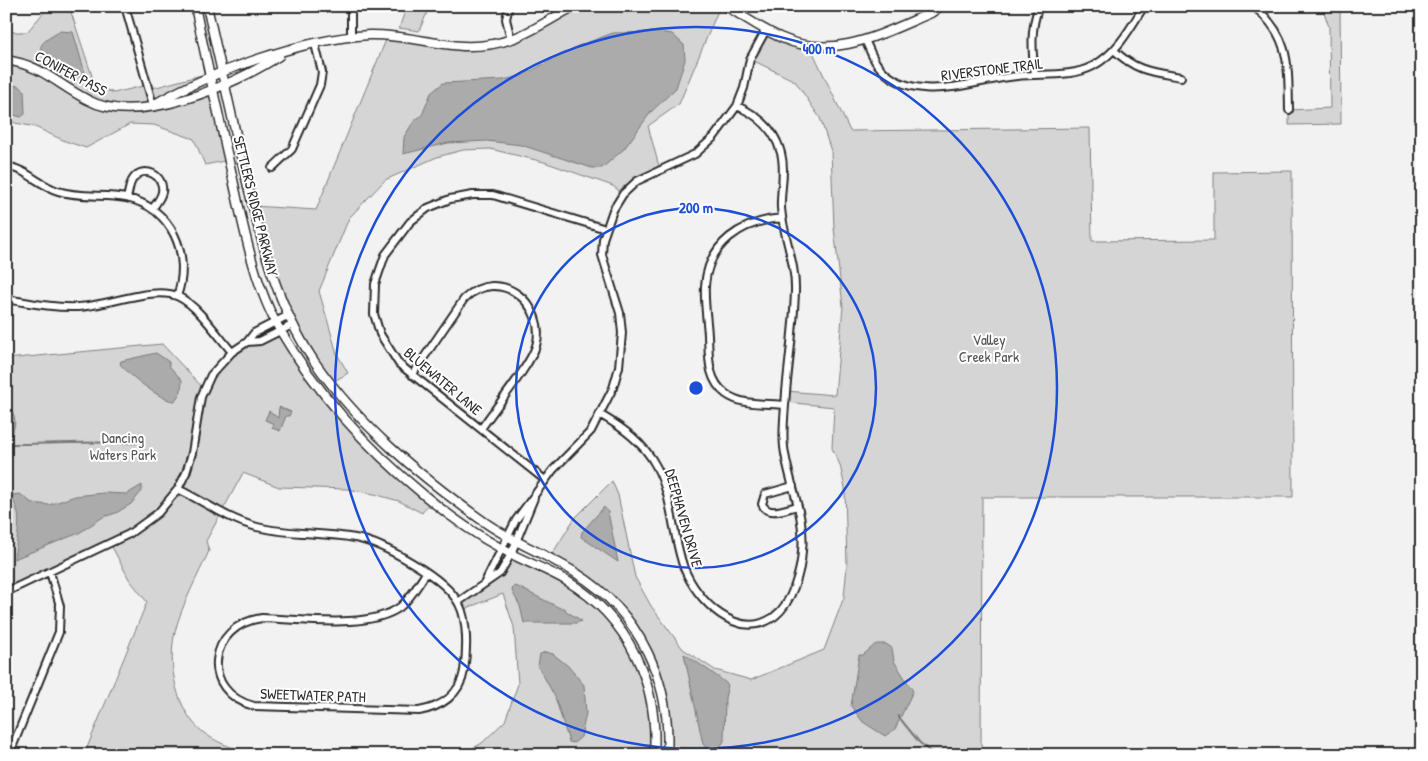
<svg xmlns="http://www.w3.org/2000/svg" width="1428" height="761" viewBox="0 0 1428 761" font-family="'Patrick Hand',sans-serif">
	<rect width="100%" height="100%" fill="#f2f2f2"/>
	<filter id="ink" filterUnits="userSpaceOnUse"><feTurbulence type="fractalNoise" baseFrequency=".02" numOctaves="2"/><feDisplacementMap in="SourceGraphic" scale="10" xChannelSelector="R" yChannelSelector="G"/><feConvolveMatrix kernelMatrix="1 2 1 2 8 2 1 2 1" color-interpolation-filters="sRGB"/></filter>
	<g filter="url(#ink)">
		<path fill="#d5d5d5" stroke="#808080" d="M49 6H69L95 85 114 93 147 85 149 89 209 73 229 160 205 165 194 139 154 125 130 124 86 148 65 141 35 127 6 121V32H27Z
			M407 6H430L419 31 399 28Z
			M575 6H720L679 104 648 126 660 170 649 174 623 194 613 186 544 162 490 149 463 150 437 157 385 180 349 218 319 291 337 354 348 373 331 383 287 316 253 206 316 210 388 35 449 44 503 41Z
			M1322 6H1340L1341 124 1289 125V110L1330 108 1329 27Z
			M766 30 810 46 850 131 1090 128 1092 241 1214 240V172L1292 171 1293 497H982L981 755H666L667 727 656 671 619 608 549 559 574 519 612 481 618 495 635 577 651 606 683 649 715 670 751 680 824 650 844 597 847 566 845 488 840 465 832 448 834 407 785 402 786 391 835 395 843 306 834 228 831 151 820 118 795 81 750 59Z
			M280 331 327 399 383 458 431 500 422 513 399 501 374 494 348 489 279 487 243 473 206 541 209 551C198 576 181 606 175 632 167 664 176 712 204 733 225 749 254 754 279 755H84L147 602 129 579 110 543 6 592V359L162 344 204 389C224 351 243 346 280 331Z
			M511 554 551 572 610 617 645 675 654 755H461L482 743 505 721 518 684 514 627 503 594 462 610 458 602 493 580Z"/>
		<path fill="#ababab" stroke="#787878" d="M60 31 73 32 85 73 83 78C75 77 37 55 41 46 44 39 54 36 60 31Z
			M660 32 672 34 684 45 685 60 676 88 651 112 624 149 602 168H592L521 145 487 141 448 143 403 154 404 137 414 121 422 115 431 93 443 83 503 80 521 76 578 46 613 33Z
			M6 85 19 86 24 90 25 114 21 117 6 113Z
			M156 353 169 362V366L182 380 181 391 175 401C162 402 128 374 120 364L121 361Z
			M6 405C21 416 14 432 6 445Z
			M279 407 291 412 289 416H286L280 431 272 428 274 424 265 420 269 411 278 418Z
			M142 485V491L131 504 116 513 103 517 79 533 14 559C16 539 25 515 11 498L13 495 20 494 32 503 49 505 75 496 104 493 127 494Z
			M604 507 608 512 618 562 581 537 582 532Z
			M516 586 560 608H565L566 611 582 621 576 623H524L520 606 512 591 513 587Z
			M876 644H886L892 648 894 661 913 691 895 729 885 736 863 722 851 706 859 655H863Z
			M546 652 553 654 568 666 584 685 586 713 581 737 574 743 569 742 555 697 538 666 540 654Z
			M684 654C688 656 725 681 728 685L725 698 724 741 718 750 710 752 703 744Z"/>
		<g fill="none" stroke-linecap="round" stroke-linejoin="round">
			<path stroke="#787878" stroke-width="2" d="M7 444C51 444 94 441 138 443
				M6 493 11 496
				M898 716 919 742 934 755"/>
			<g stroke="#2b2b2b" stroke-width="10">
				<path id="minor" d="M125 6 153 105
					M509 6 506 19 511 39
					M1253 6C1291 35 1288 67 1289 110
					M351 37V6
					M865 40C869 48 872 57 877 64 911 108 973 80 1017 76 1042 73 1070 78 1093 66 1117 53 1130 29 1144 6
					M1114 50C1135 71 1152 72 1181 77
					M1035 75C1032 51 1030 29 1039 6
					M6 166C26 169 39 185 58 191 80 198 103 194 126 198 172 207 192 255 177 296
					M272 168 292 149 320 85 322 72 315 44
					M127 198C129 192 129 184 133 179 143 164 165 175 162 192 161 198 156 204 152 209
					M782 218C742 221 708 243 705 286 704 302 707 319 708 335 709 357 707 380 726 394 742 406 767 403 785 405
					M6 299C30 303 54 308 78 307 108 306 155 285 179 297 198 306 218 336 232 352
					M247 342 260 341 292 325
					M412 375 464 299C500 264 548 306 536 346 530 366 494 409 481 429
					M601 415C623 428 644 443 656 466 673 497 672 535 684 568 697 601 739 643 775 616 792 603 801 571 802 551 806 515 788 482 784 447 782 430 785 410 786 392 789 359 794 325 795 291 796 263 783 236 781 208 780 190 786 172 781 153 775 130 758 115 737 106
					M545 480 399 364 380 334 374 314 375 284 385 255 410 222 428 208 450 199 473 195H493L606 229
					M793 486 765 494 762 504C768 518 787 508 798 506
					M178 489C205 502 227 519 257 527 289 535 322 532 355 538 383 543 446 578 459 604 468 621 467 652 464 671 460 695 441 707 419 711L254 706C199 692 208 625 262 618 300 619 369 630 400 607 411 598 418 585 426 573
					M484 584 516 520 553 470 591 431 613 388 619 367 622 333 620 313 602 255 603 239 613 210 623 194 637 181 695 154 714 137 737 106 744 88 750 59 766 30
					M6 592 129 534 158 513 178 489 186 473 192 453 201 397 211 375 232 352 247 342 254 333 287 316
					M458 602 500 573 511 554 534 498
					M9 755 59 632 60 606 50 572"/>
			</g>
			<g stroke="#2b2b2b" stroke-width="11">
				<path id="tertiary" d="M195 6C207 66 221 125 234 184 244 230 256 290 280 330 317 393 368 449 424 495 448 515 476 535 504 550 525 562 547 569 567 581 629 618 659 685 654 755
					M207 6C219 61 232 115 244 170 260 237 275 303 314 361 358 425 420 476 483 521 512 542 546 554 576 573 639 612 672 682 667 755
					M725 6C744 16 762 30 782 38 834 61 883 33 931 13L941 6
					M6 60C44 66 56 84 88 100 137 127 235 85 279 56
					M153 105C210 72 303 39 369 35 401 34 431 44 463 46 512 48 535 27 575 6"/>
			</g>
			<use href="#minor" stroke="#fff" stroke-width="6"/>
			<use href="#tertiary" stroke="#fff" stroke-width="8"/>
		</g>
	</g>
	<g fill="none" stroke="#1d4ed8" stroke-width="2.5">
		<circle cx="696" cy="388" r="180"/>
		<circle cx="696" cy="388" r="361"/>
	</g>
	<g text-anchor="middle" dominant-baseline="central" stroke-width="4" stroke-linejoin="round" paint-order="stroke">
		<g font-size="15" fill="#2b2b2b" stroke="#fff">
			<text transform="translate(992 69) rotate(-7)">RIVERSTONE TRAIL</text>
			<text transform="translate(71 73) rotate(28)">CONIFER PASS</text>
			<text transform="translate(256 206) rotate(76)">SETTLERS RIDGE PARKWAY</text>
			<text transform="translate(443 381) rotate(40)">BLUEWATER LANE</text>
			<text transform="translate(684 518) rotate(74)">DEEPHAVEN DRIVE</text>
			<text transform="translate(313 695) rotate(2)">SWEETWATER PATH</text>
		</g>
		<g font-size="15" fill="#565656" stroke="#fff">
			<text x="989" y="339">Valley<tspan x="989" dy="17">Creek Park</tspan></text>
			<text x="123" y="437">Dancing<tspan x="123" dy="17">Waters Park</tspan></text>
		</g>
	</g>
	<circle cx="696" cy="388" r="8" fill="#1d4ed8" stroke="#fff" stroke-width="2.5"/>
	<g font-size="15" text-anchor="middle" font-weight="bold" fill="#1d4ed8" stroke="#fff" stroke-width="4" stroke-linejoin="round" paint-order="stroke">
		<text x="819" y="54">400 m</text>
		<text x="696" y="213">200 m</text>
	</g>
	<rect width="1428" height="761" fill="none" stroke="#fff" stroke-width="25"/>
	<rect x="12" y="12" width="1403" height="736" fill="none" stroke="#2b2b2b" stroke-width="2" filter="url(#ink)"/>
</svg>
